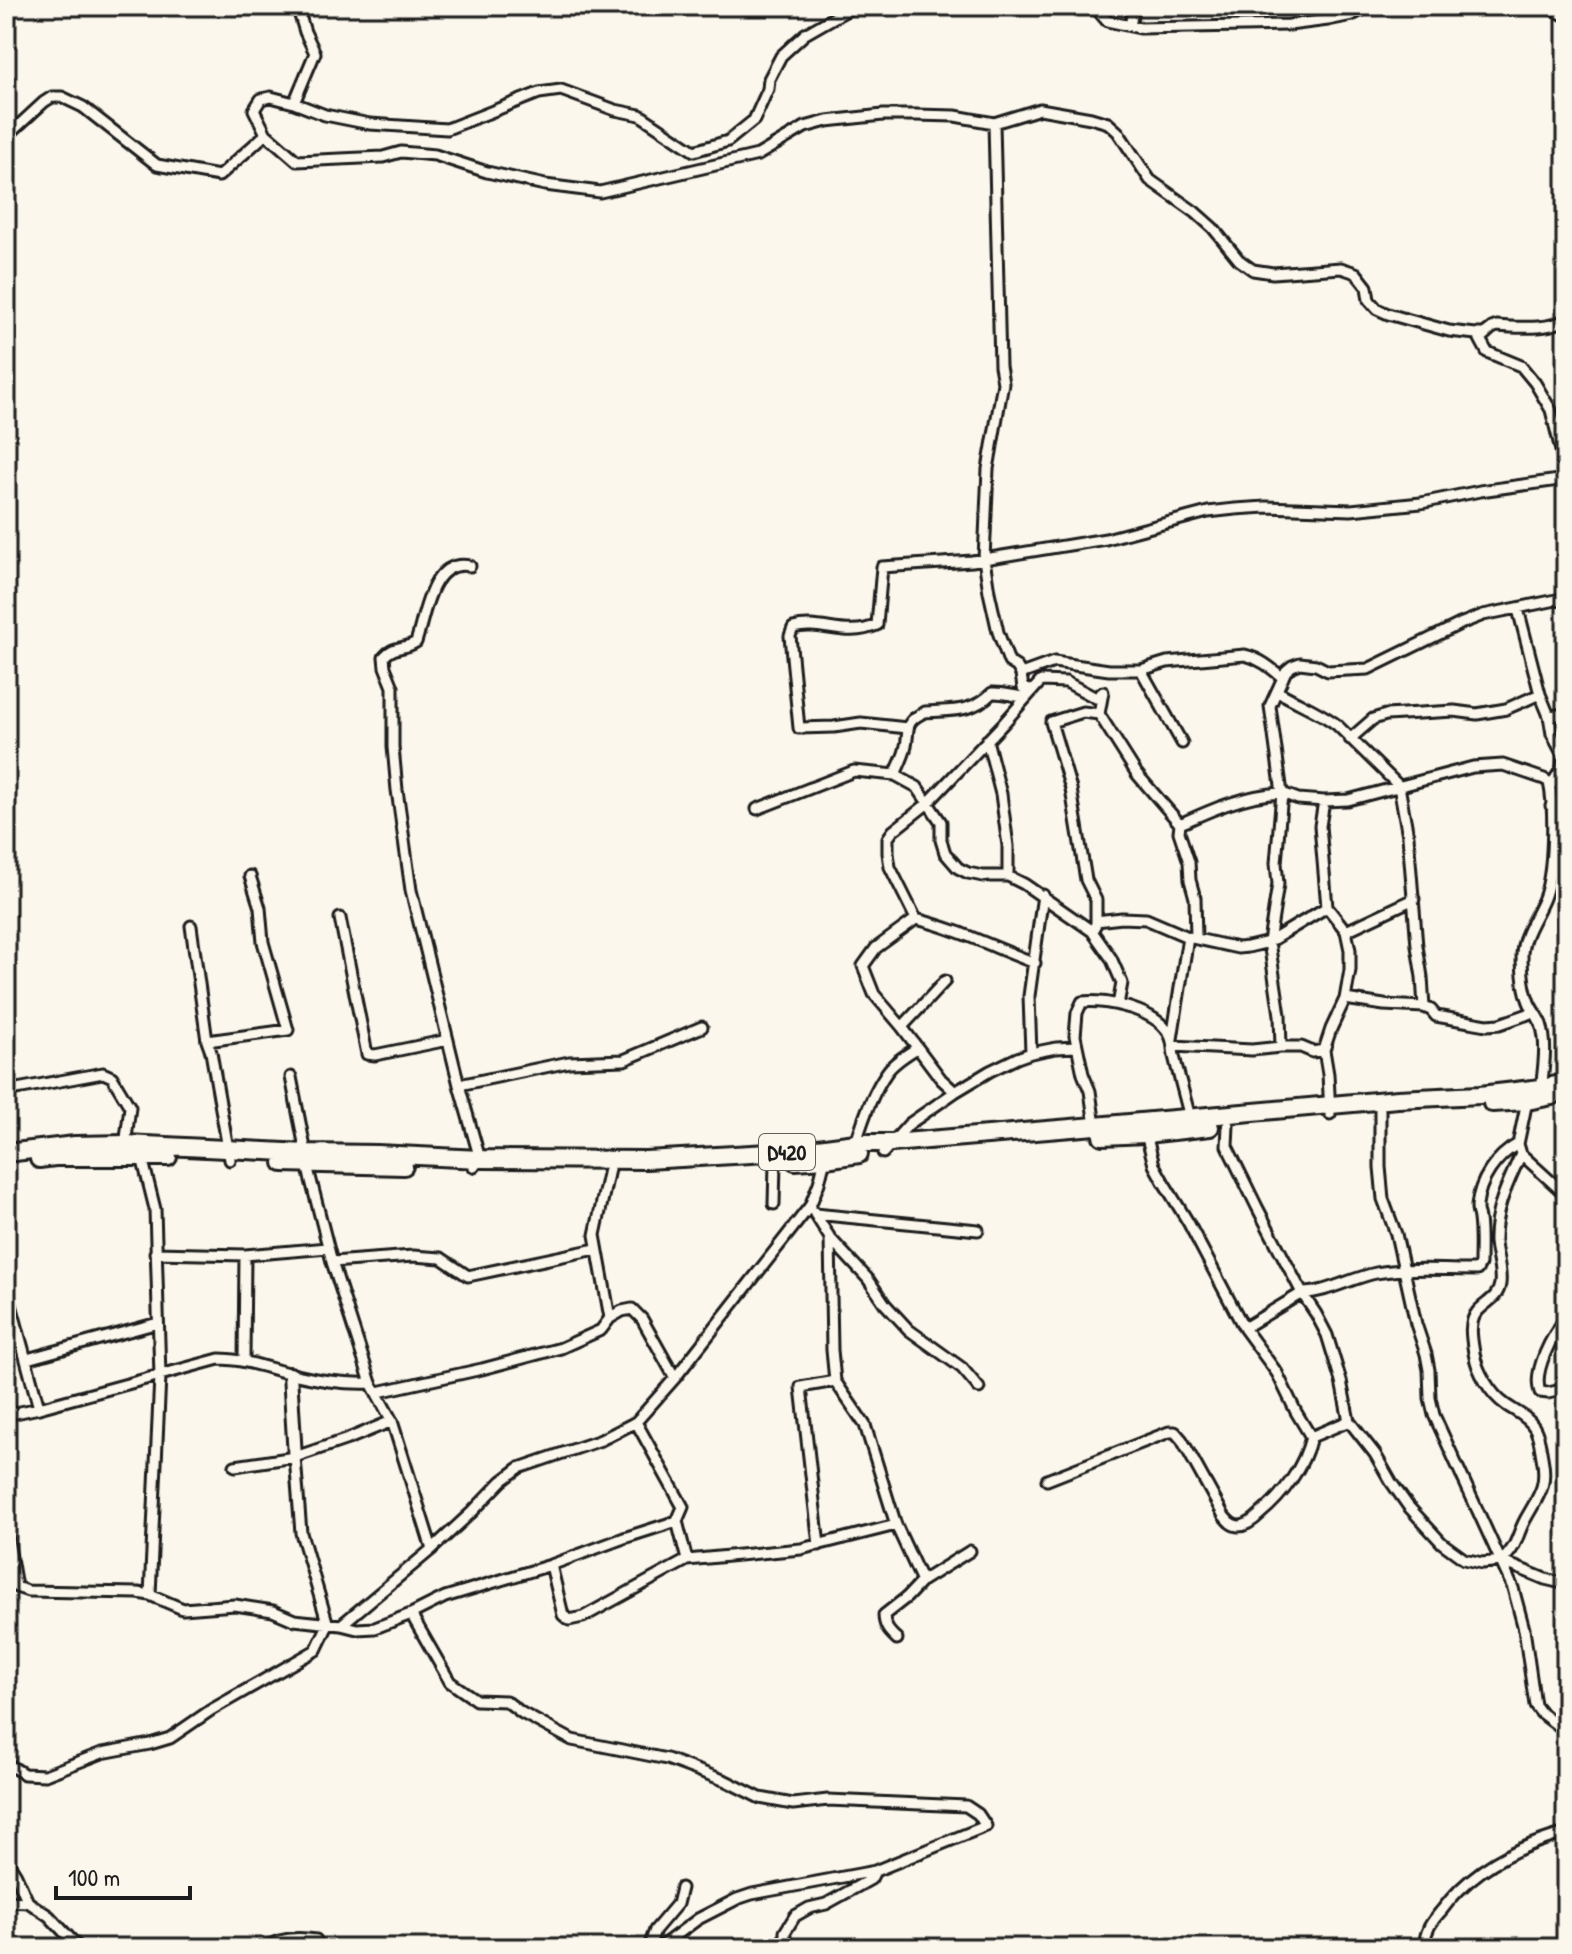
<svg xmlns="http://www.w3.org/2000/svg" width="1572" height="1954" viewBox="0 0 1572 1954" font-family="'Patrick Hand',sans-serif">
	<rect width="100%" height="100%" fill="#fbf7ec"/>
	<filter id="ink" filterUnits="userSpaceOnUse"><feTurbulence type="fractalNoise" baseFrequency=".0125" numOctaves="2"/><feDisplacementMap in="SourceGraphic" scale="16" xChannelSelector="R" yChannelSelector="G"/><feConvolveMatrix kernelMatrix="1 2 1 2 8 2 1 2 1" color-interpolation-filters="sRGB"/></filter>
	<g filter="url(#ink)">
		<g fill="none" stroke-linecap="round" stroke-linejoin="round">
			<g stroke="#1c1c1c" stroke-width="15">
				<path id="street" d="M1094 6 1107 21 1140 28 1289 25 1328 20 1352 15 1369 6
					M1552 6V9L1566 16
					M1130 26 1134 6
					M294 103 315 53 305 32 297 6
					M994 123 1000 366 1003 383 988 469 984 559 989 592 998 632 1009 662 1017 667 1021 674 1023 688 1031 690
					M266 134 254 110 261 99 271 97 294 103 325 115 370 124 447 129 539 93 561 90 615 110 640 115 694 151 728 141 754 120 768 89 769 79 781 56 805 34 854 6
					M6 137 44 102 52 97H62L83 107 157 165 219 176 266 134 297 161 383 157 401 152 435 155 487 172 545 185 600 192 758 155 805 127 827 121 883 115H916L955 116 994 123 1040 109 1091 118 1108 123 1118 132 1150 180 1195 212 1213 228 1239 260 1253 270 1273 273 1341 268 1356 273 1367 287 1369 300 1377 309 1388 314 1449 331 1476 334H1484L1492 328
					M1566 318C1552 331 1516 327 1497 326L1492 328 1480 339 1487 352 1521 366 1535 383 1551 410 1566 471
					M470 566C430 558 425 616 416 642 404 650 394 645 384 657L385 667 393 687V747L397 790 411 890 459 1085 480 1159 474 1167
					M1518 609 1540 694 1549 716 1552 734 1563 755 1562 768 1550 787
					M1141 670 1182 743
					M1021 674 1054 662 1109 670H1141L1167 662 1245 655C1261 659 1271 668 1283 678
					M1277 691C1297 703 1319 711 1337 725L1399 786 1408 836 1417 946 1422 977 1424 1007 1431 1010 1436 1016 1487 1025 1500 1024 1534 1012
					M1026 697C1014 697 1004 692 992 693 972 713 952 710 925 712 901 723 911 730 905 750 903 758 898 767 895 775L917 787 941 822V840L945 853 958 868 968 873 983 876H1008L1024 884 1092 931 1111 958 1122 983 1118 1005
					M1549 716 1566 714
					M907 728 861 723 834 727 799 728 790 636 793 628C821 620 845 639 877 625L882 567 972 561 1106 539 1208 512 1235 509 1266 507 1351 510 1421 503 1480 491 1566 479
					M1350 739 1373 719 1386 715 1454 711 1477 714 1506 709 1540 694
					M987 740 1001 794 1008 846V876
					M1324 801 1320 826 1327 907 1346 931 1350 950V970L1345 999 1331 1029 1324 1050 1328 1074 1330 1114
					M1551 806 1566 808
					M757 809 854 771 895 775
					M1180 824C1213 809 1245 795 1282 793L1276 863 1278 884 1269 942 1280 1015 1281 1047
					M340 918 367 1054 375 1055 448 1040
					M916 919 876 948 863 966 874 994 902 1027 941 1079 955 1092
					M1096 921 1122 918 1146 919 1188 937 1238 948 1248 947 1269 942 1327 907
					M191 926 207 1041 211 1052 230 1160
					M1092 931 1096 924V900L1086 880 1071 789 1051 722 1083 712 1099 714
					M1346 931 1414 899
					M1035 963C995 948 957 929 916 919L890 867 888 853V838L893 831 927 804 1003 724 1041 681 1066 682 1096 698 1103 692 1099 714 1137 774 1180 824 1179 832 1189 862 1190 880 1195 898 1196 938
					M1345 999 1384 1005 1424 1007
					M902 1027 945 981
					M1172 1039 1188 937
					M207 1041 288 1030 263 942 260 908 250 876
					M1173 1046 1252 1050 1281 1047H1301L1313 1052 1324 1050
					M1031 1053 1029 996 1043 895
					M291 1077 306 1153
					M459 1085 569 1062 624 1060 702 1027
					M6 1091 103 1073 112 1077 130 1107 125 1146
					M1541 1091C1543 1069 1548 1045 1541 1024 1538 1016 1532 1010 1529 1002 1523 987 1522 970 1522 954 1523 933 1537 916 1544 898 1554 873 1555 809 1549 782L1544 779 1503 765 1473 767 1348 800 1324 801 1298 799 1282 793 1270 706 1286 671 1292 666 1300 663 1316 665 1328 671 1368 669 1460 624 1483 615 1566 598
					M1527 1101 1518 1144 1521 1154 1566 1195
					M1380 1110V1167L1383 1199 1396 1234 1416 1324 1426 1354 1429 1370 1430 1398 1434 1415 1513 1588 1524 1629 1535 1705 1541 1713 1566 1732
					M1228 1125 1227 1146 1257 1207 1302 1293 1244 1328
					M1095 1126 1090 1091 1083 1074 1075 1036 1077 1013 1082 1002C1108 999 1161 1011 1171 1038 1173 1043 1173 1051 1174 1056 1179 1077 1185 1097 1190 1118
					M1146 1134 1154 1165 1164 1183 1188 1222 1244 1328 1277 1373 1296 1412 1311 1437
					M856 1143C863 1119 872 1093 887 1072 894 1062 906 1055 917 1048
					M883 1153 909 1124 955 1092 990 1071 1017 1058 1031 1053 1056 1048 1076 1047
					M142 1157 155 1209 160 1376 150 1595
					M307 1165 332 1262 371 1383 392 1421 432 1549
					M609 1169 595 1235 610 1318
					M774 1204 775 1163
					M814 1212 815 1214 978 1230
					M815 1214 830 1238 832 1350 835 1381 865 1425 896 1525 922 1581 907 1597 884 1615C884 1626 889 1632 897 1639
					M830 1238 868 1279 885 1304 909 1330 962 1368 979 1388
					M155 1253 245 1255 328 1248
					M332 1262 413 1256 441 1258 468 1276 596 1249
					M6 1286 39 1408
					M1302 1293 1316 1314 1327 1335 1341 1381 1349 1421 1375 1454 1391 1482 1408 1506 1442 1543 1464 1559 1482 1563 1501 1561 1545 1579 1566 1584
					M1302 1293C1327 1293 1351 1278 1376 1273 1409 1267 1443 1270 1477 1270L1480 1264C1480 1249 1481 1234 1479 1219 1478 1210 1477 1216 1477 1206 1479 1181 1496 1156 1518 1144
					M1566 1318C1553 1334 1532 1371 1540 1392L1548 1393 1566 1389
					M27 1359 158 1323
					M244 1361 245 1255
					M378 1392 482 1369 561 1348 601 1330 610 1318 622 1311 632 1309 642 1319 675 1378
					M6 1415 39 1408 219 1359C243 1359 264 1367 288 1373 317 1380 341 1384 371 1383
					M636 1422 683 1507 677 1521 687 1560
					M235 1466 295 1457 348 1439 392 1421
					M1047 1480 1169 1432H1175L1182 1440 1224 1516C1228 1521 1232 1526 1239 1526 1246 1526 1255 1519 1260 1514 1283 1495 1304 1467 1311 1437L1349 1421
					M6 1528 16 1587 28 1591 138 1593 150 1595 183 1609 235 1605 273 1611 294 1620 341 1625 432 1549 472 1512 502 1481 519 1468 601 1440 636 1422 675 1378 810 1206 819 1183 825 1159
					M819 1545 801 1387 835 1381
					M1501 1561C1517 1548 1516 1537 1525 1520 1539 1495 1548 1486 1542 1457 1540 1447 1540 1437 1534 1427 1527 1416 1516 1412 1506 1405 1490 1394 1477 1371 1474 1353 1472 1340 1468 1323 1477 1312 1485 1302 1498 1299 1500 1284 1502 1270 1496 1256 1495 1242 1494 1210 1508 1183 1521 1154
					M551 1565 563 1615 569 1620 583 1617 687 1560 801 1549 896 1525
					M922 1581 970 1551
					M411 1614 450 1682 476 1700 506 1701 522 1713 572 1740 667 1759 726 1781 760 1798 793 1804 828 1800 966 1806 978 1814 986 1826 875 1871 752 1894 737 1899 698 1919 663 1945 649 1947 655 1930 677 1904 681 1888
					M341 1625 357 1629 375 1628 411 1614 445 1597 551 1565 624 1538 677 1521
					M6 1760 9 1765 24 1774 45 1775 102 1753 150 1744 170 1738 211 1710 316 1650 328 1625 301 1533 295 1457
					M6 1859 16 1875 28 1902
					M6 1901 28 1902 49 1916 79 1948
					M265 1948C280 1937 298 1937 316 1940
					M794 1948 785 1944V1932L795 1916 809 1908 826 1904 871 1879 875 1871
					M1424 1948C1425 1942 1425 1935 1428 1930 1430 1923 1437 1916 1442 1910 1472 1869 1518 1846 1566 1833"/>
			</g>
			<g stroke="#1c1c1c" stroke-width="18">
				<path id="secondary" d="M290 1374 295 1457"/>
			</g>
			<g stroke="#1c1c1c" stroke-width="22">
				<path id="highway" d="M1492 1103 1527 1101 1552 1096
					M1102 1136 1146 1134 1210 1127
					M6 1153 75 1145 126 1144 306 1153 377 1154 480 1159 646 1160 787 1152 856 1143H892L1095 1126 1398 1099 1480 1095 1541 1088 1566 1083
					M39 1159 55 1157H168
					M795 1161 825 1159 859 1154
					M283 1163 404 1166"/>
			</g>
			<use href="#street" stroke="#fbf7ec" stroke-width="9"/>
			<use href="#secondary" stroke="#fbf7ec" stroke-width="12"/>
			<use href="#highway" stroke="#fbf7ec" stroke-width="16"/>
		</g>
	</g>
	<g text-anchor="middle" dominant-baseline="central" stroke-width="7" stroke-linejoin="round" paint-order="stroke">
		<rect fill="#fbf7ec" stroke="#5f5e5a" stroke-width="2" x="759" y="1134" width="56" height="36" rx="6"/>
		<g font-size="22" font-weight="bold" fill="#1c1c1c">
			<text x="787" y="1152">D420</text>
		</g>
	</g>
	<rect width="1572" height="1954" fill="none" stroke="#fbf7ec" stroke-width="32"/>
	<rect x="16" y="16" width="1540" height="1922" fill="none" stroke="#1c1c1c" stroke-width="3" filter="url(#ink)"/>
	<path d="M56 1886v12h134v-12" fill="none" stroke="#1c1c1c" stroke-width="4"/>
	<text x="68" y="1886" font-size="24" fill="#1c1c1c" stroke="#fbf7ec" stroke-width="6" paint-order="stroke">100 m</text>
</svg>
